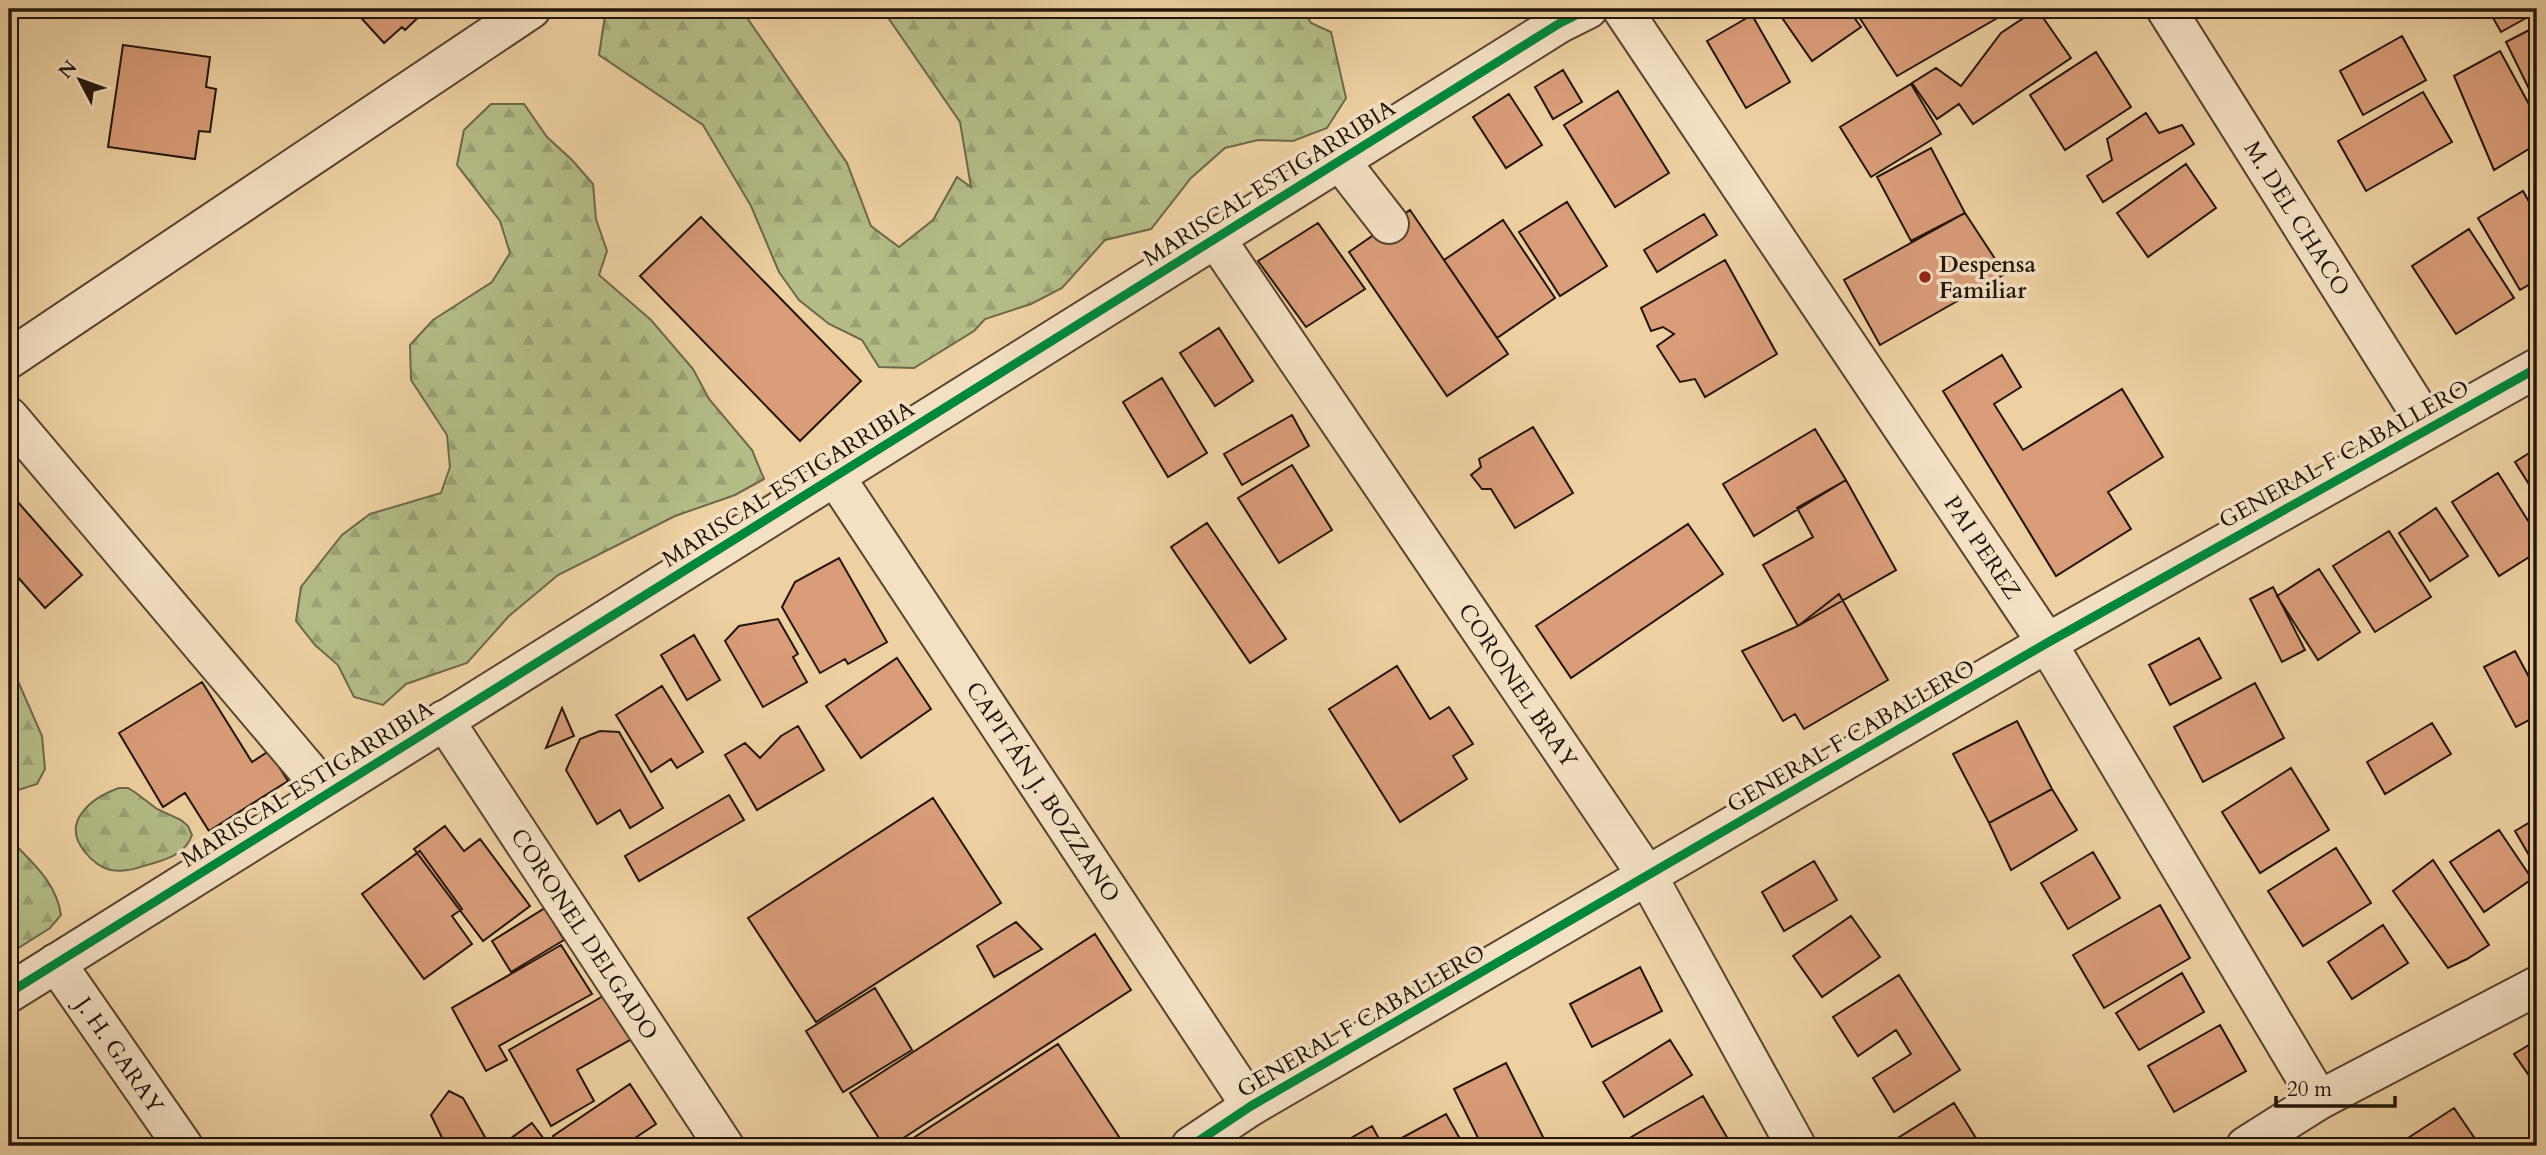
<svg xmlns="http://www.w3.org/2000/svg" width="2546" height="1155" viewBox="0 0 2546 1155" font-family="Cardo,serif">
	<defs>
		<pattern id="forest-firs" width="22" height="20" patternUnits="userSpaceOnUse" patternTransform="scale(1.75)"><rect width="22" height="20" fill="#b4bd88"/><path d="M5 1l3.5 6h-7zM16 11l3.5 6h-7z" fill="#9aa274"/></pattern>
	</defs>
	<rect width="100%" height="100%" fill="#eed1a2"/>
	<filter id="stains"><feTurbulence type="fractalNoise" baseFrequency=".00286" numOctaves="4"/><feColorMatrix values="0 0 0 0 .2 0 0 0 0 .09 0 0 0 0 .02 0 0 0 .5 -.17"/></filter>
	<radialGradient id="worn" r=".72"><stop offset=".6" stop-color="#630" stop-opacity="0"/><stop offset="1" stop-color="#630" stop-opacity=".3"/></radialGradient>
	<path fill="url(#forest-firs)" stroke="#6c694a" stroke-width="2" d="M606 9H741L847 163 871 226 899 247 933 220 957 177 971 187 960 122 887 16 885 9H1033L1078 11 1087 9H1303L1311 23 1331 32 1346 98 1327 128 1293 141 1258 140 1225 148 1191 178 1151 229 1105 240 1062 288 1031 304 985 319 974 331 914 368 879 367 862 340 829 324 799 300 779 272 751 206 703 125 599 55Z
		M491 104H524L547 137 572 160 593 184 596 219 607 251 599 275 651 320 693 369 709 399 752 450 764 479 735 495 675 516 558 575 509 616 467 663 406 684 383 705 354 697 338 665 315 645 296 621 301 587 342 535 370 514 441 493 450 467 447 435 411 380 410 345 433 320 492 282 510 253 500 221 457 165 464 130Z
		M9 667 14 672 42 736 45 769 37 784 9 793Z
		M119 788H128L136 793 157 809 181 820 188 826 192 835C186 852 171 858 154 863 141 867 125 873 111 870 101 868 91 860 85 852 60 822 91 798 119 788Z
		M9 838C31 862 56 881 61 915L50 928 9 954Z"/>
	<path fill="#d99d79" stroke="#23150b" stroke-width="2" d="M353 9H425L426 10 405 30 402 27 384 43Z
		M1776 9H1848L1861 27 1812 61Z
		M1854 9H2013L1897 76Z
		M2037 9 2071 58 1973 124 1959 104 1937 119 1912 83 1936 68 1961 86 2001 33Z
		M2488 9H2537V12L2501 32Z
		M1752 15 1790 82 1746 108 1707 41Z
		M2537 26V94L2533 97 2506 42Z
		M2402 36 2426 80 2363 115 2340 71Z
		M123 45 210 57 206 87 216 89 210 132 199 131 195 159 108 147Z
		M2500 51 2537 119V144L2494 170 2454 76Z
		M2096 52 2131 107 2065 150 2030 95Z
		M1563 70 1582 102 1553 119 1535 87Z
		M1911 84 1941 134 1871 177 1840 127Z
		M1618 91 1669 173 1615 207 1564 125Z
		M2423 92 2452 142 2366 191 2338 141Z
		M1509 94 1542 145 1506 168 1473 117Z
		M2146 113 2159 133 2182 125 2194 144 2103 202 2087 176 2112 160 2107 139Z
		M1931 148 1965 213 1911 241 1877 177Z
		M2186 164 2216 208 2148 257 2117 213Z
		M2523 191 2537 216V280L2520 290 2478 218Z
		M1567 202 1607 266 1560 296 1519 232Z
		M1410 210 1508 354 1447 396 1349 252Z
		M1965 213 2005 274 1880 345 1844 280Z
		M1704 214 1717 235 1657 272 1644 250Z
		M701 217 861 381 800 441 640 276Z
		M1503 220 1555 298 1497 338 1444 260Z
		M1318 223 1365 289 1306 327 1258 261Z
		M2469 229 2514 298 2456 334 2412 266Z
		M1725 260 1777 354 1705 397 1695 379 1680 382 1657 346 1674 334 1663 327 1651 331 1641 308Z
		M1219 328 1253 381 1215 406 1180 353Z
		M2002 355 2021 387 1994 404 2023 450 2122 389 2163 457 2108 492 2131 529 2056 576 1943 391Z
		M1162 378 1207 453 1168 477 1123 402Z
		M1292 415 1309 446 1242 485 1224 454Z
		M1533 427 1573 493 1515 528 1491 489H1482L1471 475 1481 467 1479 459Z
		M1815 429 1846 480 1754 536 1723 484Z
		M2537 448V497L2515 462Z
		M1292 465 1332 530 1279 563 1238 498Z
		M2498 473 2537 535V552L2499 576 2452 502Z
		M1846 480 1896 570 1798 626 1763 565 1813 537 1797 508Z
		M9 492 82 575 45 608 9 567Z
		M2436 508 2468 556 2430 581 2399 533Z
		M1207 523 1286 639 1250 663 1171 547Z
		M1688 524 1723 574 1571 678 1536 626Z
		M2389 531 2431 597 2375 632 2333 566Z
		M839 558 887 642 848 664 845 659 820 673 782 607 795 582Z
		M2319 569 2360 632 2318 660 2277 596Z
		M2273 587 2305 650 2282 662 2250 599Z
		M1839 594 1888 680 1804 729 1795 714 1783 721 1742 651 1798 626Z
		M778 619 798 654 793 657 807 682 763 707 725 641 739 626Z
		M694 635 720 680 687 700 661 655Z
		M2199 638 2221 678 2170 705 2149 665Z
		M2515 651 2537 692V716L2516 727 2484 667Z
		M897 658 931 709 861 758 826 706Z
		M1397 666 1430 719 1449 707 1473 744 1453 756 1467 779 1400 822 1329 709Z
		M202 682 252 762 269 751 288 781 209 831 185 793 163 807 119 733Z
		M2255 683 2284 738 2203 782 2174 727Z
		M662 686 703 752 677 768 671 759 651 772 616 715Z
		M562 708 574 736 546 748Z
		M2017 721 2052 789 1989 823 1953 754Z
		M2432 723 2451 754 2385 794 2367 762Z
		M798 726 824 770 757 810 725 755 745 743 760 758 781 736Z
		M600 731 619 732 663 808 630 828 620 810 597 824 566 770 580 739Z
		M2291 768 2329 830 2260 873 2222 812Z
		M2052 789 2077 830 2011 870 1989 823Z
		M729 795 744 820 639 881 625 856Z
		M933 798 1001 903 816 1022 748 918Z
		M2537 818V869L2515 831Z
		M445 826 464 851 480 839 530 906 483 941 414 849Z
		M2499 830 2532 879 2484 912 2450 862Z
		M2336 848 2371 903 2303 946 2268 891Z
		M420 851 462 909 452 916 472 944 424 979 362 894Z
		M2093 852 2120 898 2068 929 2041 883Z
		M2433 860 2489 945 2467 959 2448 968 2393 891Z
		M1814 861 1837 900 1784 931 1762 892Z
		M2160 905 2190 958 2104 1008 2073 955Z
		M545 908 564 940 511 972 492 941Z
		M1851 916 1880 957 1822 997 1793 956Z
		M1016 922 1042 949 994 977 977 946Z
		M2383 925 2408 963 2352 999 2328 962Z
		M1095 934 1131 990 891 1146H884L850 1093Z
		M561 945 592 994 499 1046 507 1060 486 1071 452 1008Z
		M1640 967 1662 1011 1592 1047 1570 1004Z
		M2182 973 2204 1012 2139 1050 2116 1013Z
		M1899 975 1960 1070 1894 1112 1873 1078 1911 1054 1896 1030 1858 1056 1833 1017Z
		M875 988 912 1050 843 1092 806 1031Z
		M612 991 637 1036 577 1070 594 1101 551 1126 509 1050Z
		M2220 1025 2246 1071 2174 1112 2148 1066Z
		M1670 1040 1692 1075 1624 1117 1603 1082Z
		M2537 1040V1087L2514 1054Z
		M1058 1044 1125 1146H901Z
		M1506 1063 1547 1145 1545 1146H1482L1454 1089Z
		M630 1084 656 1124 623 1146H560L553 1136Z
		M449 1091 463 1098 490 1146H446L431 1115Z
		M1703 1096 1732 1146H1616L1645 1129Z
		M1954 1103 1981 1146H1885Z
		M2454 1108 2480 1146H2413L2408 1138Z
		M1446 1114 1464 1146H1399L1396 1141Z
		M532 1123 549 1146H500Z
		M1372 1126 1383 1146H1337Z"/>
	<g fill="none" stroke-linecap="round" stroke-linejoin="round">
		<g stroke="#564431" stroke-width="42">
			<g id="minor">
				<path id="s1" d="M1622 9 2047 643 2319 1100"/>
				<path id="s2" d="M2166 9 2429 428"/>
				<path d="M1340 161 1389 224"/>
				<path id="s3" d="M1216 239 1648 877 1796 1146"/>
				<path d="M9 359 531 9"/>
				<path d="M9 417 305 767 326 794"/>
				<path id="s4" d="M836 478 1251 1106"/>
				<path id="s5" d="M444 720 724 1146"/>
				<path id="s6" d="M56 963 183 1146"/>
				<path d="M9 993 1560 23 1588 9"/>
				<path d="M1191 1146 1251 1106 2047 643 2537 368"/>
				<path d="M2246 1146 2319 1100 2537 986"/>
			</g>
		</g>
		<use href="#minor" stroke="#f4e1c3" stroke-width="38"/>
		<g stroke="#f4e1c3" stroke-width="13">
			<path id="cycleway" d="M9 993 1560 23 1588 9
				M1191 1146 1251 1106 2047 643 2537 368"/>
		</g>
		<use href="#cycleway" stroke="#00873e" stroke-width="9"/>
	</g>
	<circle fill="#8f2418" stroke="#f4e1c3" stroke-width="2.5" cx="1925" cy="277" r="7"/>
	<g text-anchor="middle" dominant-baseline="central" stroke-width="7" stroke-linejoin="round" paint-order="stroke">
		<g font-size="23" fill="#23150b" stroke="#f4e1c3">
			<text transform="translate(1269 183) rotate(-32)">MARISCAL ESTIGARRIBIA</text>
			<text stroke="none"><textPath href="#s2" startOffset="247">M. DEL CHACO</textPath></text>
			<text transform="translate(2344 454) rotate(-29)">GENERAL F CABALLERO</text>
			<text transform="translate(788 484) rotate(-32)">MARISCAL ESTIGARRIBIA</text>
			<text stroke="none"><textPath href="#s1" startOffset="648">PAI PEREZ</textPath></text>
			<text stroke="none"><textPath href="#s3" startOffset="539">CORONEL BRAY</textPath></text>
			<text transform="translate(1851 736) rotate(-30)">GENERAL F CABALLERO</text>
			<text transform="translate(307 784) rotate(-32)">MARISCAL ESTIGARRIBIA</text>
			<text stroke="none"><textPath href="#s4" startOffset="376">CAPITÁN J. BOZZANO</textPath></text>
			<text stroke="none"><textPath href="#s5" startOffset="256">CORONEL DELGADO</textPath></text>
			<text transform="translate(1361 1021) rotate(-30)">GENERAL F CABALLERO</text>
			<text stroke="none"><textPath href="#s6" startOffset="112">J. H. GARAY</textPath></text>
		</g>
		<g font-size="23" font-weight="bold" fill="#23150b" stroke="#f4e1c3" text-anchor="start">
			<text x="1939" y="264">Despensa<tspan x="1939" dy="26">Familiar</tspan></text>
		</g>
	</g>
	<rect width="2546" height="1155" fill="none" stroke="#eed1a2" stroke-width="35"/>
	<rect x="10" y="10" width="2525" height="1134" fill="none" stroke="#23150b" stroke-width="3.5"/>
	<rect x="18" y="18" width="2511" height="1120" fill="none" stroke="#23150b" stroke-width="2"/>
	<g transform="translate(80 80) rotate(311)" stroke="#f4e1c3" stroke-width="5" paint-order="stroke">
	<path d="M0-5L12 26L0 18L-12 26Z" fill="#23150b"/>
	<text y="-10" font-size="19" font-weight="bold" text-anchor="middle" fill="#23150b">N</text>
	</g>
	<path d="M2276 1096v10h119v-10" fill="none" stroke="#23150b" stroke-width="3.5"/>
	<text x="2287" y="1096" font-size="21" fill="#23150b" stroke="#f4e1c3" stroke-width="5" paint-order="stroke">20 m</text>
	<rect width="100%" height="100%" filter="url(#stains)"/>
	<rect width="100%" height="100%" fill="url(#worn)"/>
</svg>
